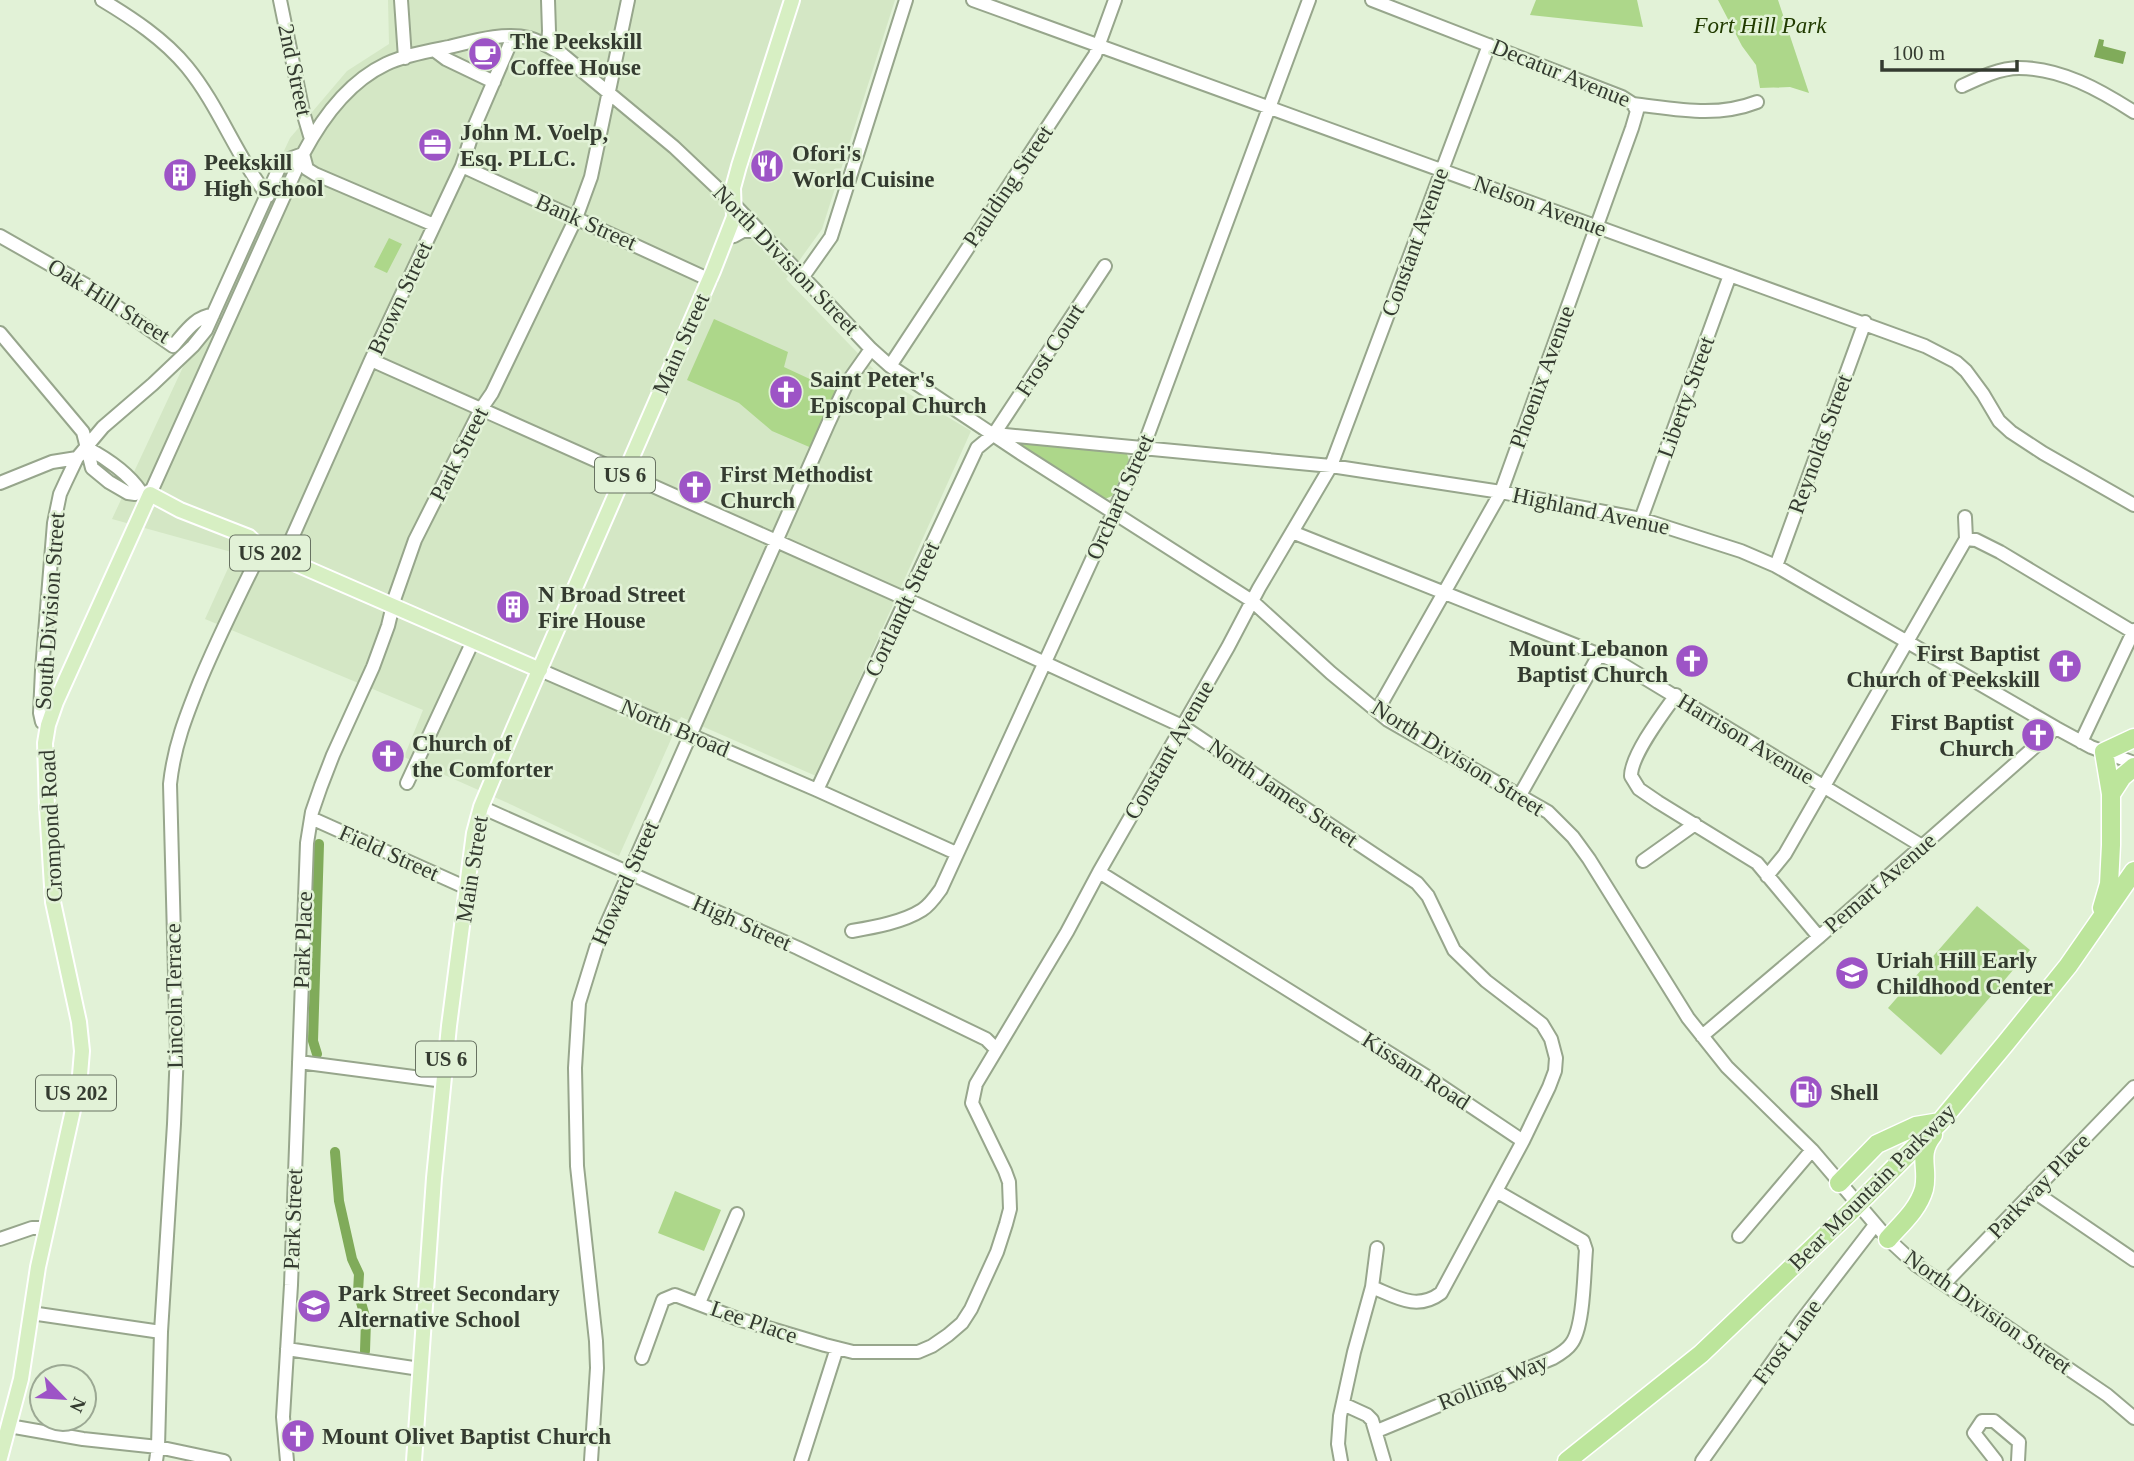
<svg xmlns="http://www.w3.org/2000/svg" width="2134" height="1461" viewBox="0 0 2134 1461" font-family="'Times New Roman',serif">
	<rect width="100%" height="100%" fill="#e2f2d7"/>
	<path fill="#d4e7c5" d="M388 0H895L822 229 786 279 881 377 971 431 816 776 681 717 619 856 512 805 404 757 423 710 205 619 235 553 112 519 290 138 347 71 389 44Z"/>
	<path fill="#add78a" d="M1536 0H1637L1643 27 1530 15Z
		M1718 0H1778L1809 93 1790 87 1760 88 1756 65 1742 46Z
		M389 238 402 244 387 273 374 267Z
		M714 319 788 352 784 367 842 394 814 449 772 431 739 403 687 380Z
		M1024 443 1124 453 1127 454 1129 460 1112 496 1105 499 1022 446Z
		M1977 906 2030 950 1941 1055 1888 1008Z
		M675 1191 721 1210 704 1251 658 1233Z"/>
	<path fill="#80ab5a" d="M2099 39 2104 40 2103 46 2126 52 2123 64 2094 57Z"/>
	<g fill="none" stroke-linecap="round" stroke-linejoin="round">
		<path stroke="#80ab5a" stroke-width="10" d="M317 1054 313 1041 319 844
			M335 1152 339 1201 352 1259 359 1274 358 1292 366 1320 365 1351"/>
		<g stroke="#97a68c" stroke-width="16">
			<path id="minor" d="M102 0C132 18 164 39 187 67 219 106 236 156 268 196
				M280 0 303 112 311 139
				M401 0 405 58
				M973 0 1925 346 1956 362 1966 371 1983 394 1999 421 2011 432 2043 453 2134 505
				M1372 0 1622 97 1633 104C1676 109 1716 118 1757 102
				M548 46 549 31 548 0
				M434 50 446 59 494 82
				M1962 86C1979 78 2000 68 2019 68 2061 68 2100 90 2134 112
				M303 154 307 169 315 174 434 225
				M462 166 710 280
				M0 236 86 285 173 346C184 334 195 316 213 315
				M726 237 734 236 743 231H758
				M802 278 831 237 906 0
				M0 333 83 432 92 468 109 482 128 493 135 494 141 492 150 494 303 154C322 118 348 82 386 64 405 55 429 51 449 47 474 41 504 32 529 38 541 41 553 49 563 55L674 147 730 200 871 349 890 366 1022 454 1252 601 1331 673 1388 720 1548 812 1573 837 1589 859 1688 1018 1727 1067 1812 1150 1888 1239 1916 1265 2107 1395 2134 1418
				M371 360 906 599 1182 726 1417 883 1428 896 1454 950 1486 981 1542 1024 1551 1039 1556 1058 1555 1071 1549 1087 1523 1141 1441 1293C1417 1311 1396 1297 1372 1287
				M890 366 1095 55 1115 0
				M995 434 1331 466 1501 492 1641 519 1741 551 1776 566 2056 728 2091 747 2134 763
				M87 448C106 458 129 474 141 492
				M0 483 52 462 77 458
				M1641 519 1730 275
				M1292 532 1620 663 1922 846
				M1966 539 1976 540 2000 552 2133 632
				M283 558 371 360 462 166 475 125 513 37
				M1776 566 1865 322
				M540 670 817 790 956 853
				M1676 695C1663 713 1631 755 1631 776L1639 789 1658 802 1757 863 1819 937
				M1377 711 1501 492 1632 128 1637 111 1633 104
				M48 725 42 722 40 713 42 670 54 523 60 494 66 481 77 458 103 427 153 384 193 346 206 330 280 166 284 161 303 154
				M2081 742 2134 630
				M407 783 473 641
				M817 790 977 448 994 434 1105 266
				M1520 795 1599 655
				M481 807 798 948 986 1039 996 1049
				M311 818 467 888
				M1643 861 1695 824
				M1099 872 1426 1076 1523 1141
				M1767 876 1785 854 1966 539 1965 517
				M852 931C875 927 903 922 922 910 930 905 936 896 941 889L1143 448 1309 0
				M1702 1036 1819 937 2056 728
				M299 1062 444 1081
				M2033 1191 2134 1260
				M1739 1236 1812 1150
				M0 1239 32 1228H46
				M1944 1284 2134 1087
				M699 1303 737 1214
				M31 1313 161 1332
				M287 1349 420 1369
				M642 1358 663 1300 675 1295 738 1319 825 1345 853 1352H918L932 1346 948 1335 962 1323 971 1309 997 1252 1006 1224 1010 1209 1009 1182 1005 1171 972 1103 976 1084 1067 932 1099 872 1228 647 1259 588 1331 466 1489 45
				M1343 1404 1367 1415 1372 1420 1384 1461
				M9 1426 83 1439 158 1447 224 1461
				M1377 1431 1553 1358C1560 1354 1567 1350 1571 1344 1584 1328 1584 1273 1586 1250L1583 1241 1496 1191
				M156 1461 158 1447 161 1332 174 1124 177 1051 170 784C174 746 186 716 200 681 219 636 240 593 262 549
				M287 1461 283 1417 291 1285 307 843 312 812 321 786 333 755 373 667 388 626 395 597 415 540 481 409 492 393 576 218 591 177 628 0
				M591 1461 597 1368 596 1341 577 1166 575 1068 579 1003 596 948 828 424 847 383 871 349
				M801 1461 837 1348
				M1341 1461 1338 1444 1340 1416 1354 1352 1372 1287 1377 1248
				M1702 1461 1802 1320 1875 1225
				M1996 1461 1974 1433 1982 1421H1994L2019 1442 2018 1461"/>
		</g>
		<g stroke="#fff" stroke-width="18">
			<path id="major" d="M0 1458 21 1379 38 1267 75 1101 80 1075 82 1051 79 1022 53 902 47 807 45 743 48 725 56 702 150 494 180 510 249 537 262 549 540 670
				M414 1461 434 1178 449 1026 474 833 481 807 514 728 713 271 734 217 733 188 739 166 792 0"/>
		</g>
		<g stroke="#fff" stroke-width="21">
			<path id="highway" d="M2111 794 2122 777 2134 767
				M2102 908 2109 884 2111 845V794L2104 752 2134 738
				M1839 1183 1877 1144 1916 1126 1940 1122
				M1867 1195 1940 1122 2005 1044 2068 966 2134 871
				M1888 1239C1901 1224 1918 1210 1924 1189 1929 1168 1917 1155 1933 1135
				M1567 1461 1701 1354 1850 1212"/>
		</g>
		<use href="#minor" stroke="#fff" stroke-width="12"/>
		<use href="#major" stroke="#d7efc3" stroke-width="14"/>
		<use href="#highway" stroke="#bce59b" stroke-width="18"/>
		<g stroke="#fff" stroke-width="21" stroke-linecap="butt">
			<path id="highway-bridge" d="M1850 1212 1867 1195"/>
		</g>
		<use href="#highway-bridge" stroke="#bce59b" stroke-width="18"/>
	</g>
	<defs>
		<g id="cafe-disc" transform="scale(1.75)"><circle r="9.5" fill="#9d54c6" stroke="#e2f2d7"/><path d="M-5.5-4.5H6V0H3Q3 3.5 0 3.5H-2.5Q-5.5 3.5-5.5 0ZM3-3.2v2h1.7v-2ZM-6 4.5H4V6H-6Z" fill="#fff"/></g>
		<g id="office-disc" transform="scale(1.75)"><circle r="9.5" fill="#9d54c6" stroke="#e2f2d7"/><path d="M-6-3h4V-5.5h4V-3h4V5H-6ZM-1-4.5V-3h2v-1.5ZM-6 0V1H6V0Z" fill="#fff"/></g>
		<g id="restaurant-disc" transform="scale(1.75)"><circle r="9.5" fill="#9d54c6" stroke="#e2f2d7"/><path d="M-5-6h1v4h1v-4h1v4h1v-4h1v5L-1.5 .5V6h-2V.5L-5-1ZM5-6V6H3V1.5H1.5Q1.5-4 5-6Z" fill="#fff"/></g>
		<g id="building-disc" transform="scale(1.75)"><circle r="9.5" fill="#9d54c6" stroke="#e2f2d7"/><path d="M-4-6H4V6H1V3H-1V6H-4ZM-2.5-4.3h1.7v1.8h-1.7ZM.8-4.3h1.7v1.8H.8ZM-2.5-1h1.7V.8h-1.7ZM.8-1h1.7V.8H.8Z" fill="#fff"/></g>
		<g id="church-disc" transform="scale(1.75)"><circle r="9.5" fill="#9d54c6" stroke="#e2f2d7"/><path d="M-1.2-6h2.4v3.5h3.3v2.4h-3.3V6h-2.4V-.1h-3.3v-2.4h3.3Z" fill="#fff"/></g>
		<g id="school-disc" transform="scale(1.75)"><circle r="9.5" fill="#9d54c6" stroke="#e2f2d7"/><path d="M0-5L7-2L0 1L-7-2ZM-4 1L0 2.5L4 1V4Q0 6-4 4Z" fill="#fff"/></g>
		<g id="fuel-disc" transform="scale(1.75)"><circle r="9.5" fill="#9d54c6" stroke="#e2f2d7"/><path d="M-5.5-6h7V0h2V4h1.3V-2.5L3-4.5l.8-.8L6-3V5H2.5V1h-1V6h-7ZM-4.2-4.7v3.2H.2V-4.7Z" fill="#fff"/></g>
	</defs>
	<g fill-rule="evenodd">
		<use href="#cafe-disc" x="485" y="54"/>
		<use href="#office-disc" x="435" y="145"/>
		<use href="#restaurant-disc" x="767" y="166"/>
		<use href="#building-disc" x="180" y="175"/>
		<use href="#church-disc" x="786" y="392"/>
		<use href="#church-disc" x="695" y="487"/>
		<use href="#building-disc" x="513" y="607"/>
		<use href="#church-disc" x="1692" y="661"/>
		<use href="#church-disc" x="2065" y="666"/>
		<use href="#church-disc" x="2038" y="735"/>
		<use href="#church-disc" x="388" y="756"/>
		<use href="#school-disc" x="1852" y="973"/>
		<use href="#fuel-disc" x="1806" y="1092"/>
		<use href="#school-disc" x="314" y="1306"/>
		<use href="#church-disc" x="298" y="1436"/>
	</g>
	<g text-anchor="middle" dominant-baseline="central" stroke-width="5" stroke-linejoin="round" paint-order="stroke">
		<g fill="#e2f2d7" stroke="#687262" stroke-width="2">
			<rect x="595" y="457.5" width="60" height="35" rx="5"/>
			<rect x="230" y="535.5" width="80" height="35" rx="5"/>
			<rect x="416" y="1041.5" width="60" height="35" rx="5"/>
			<rect x="36" y="1075.5" width="80" height="35" rx="5"/>
		</g>
		<g font-size="21" font-weight="bold" fill="#343b30">
			<text x="625" y="475">US 6</text>
			<text x="270" y="553">US 202</text>
			<text x="446" y="1059">US 6</text>
			<text x="76" y="1093">US 202</text>
		</g>
		<g font-size="23" font-style="italic" fill="#213b00" stroke="#e2f2d7">
			<text x="1760" y="25">Fort Hill Park</text>
		</g>
		<g font-size="23" font-weight="bold" fill="#343b30" stroke="#e2f2d7" text-anchor="start">
			<text x="510" y="41">The Peekskill<tspan x="510" dy="26">Coffee House</tspan></text>
			<text x="460" y="132">John M. Voelp,<tspan x="460" dy="26">Esq. PLLC.</tspan></text>
			<text x="792" y="153">Ofori's<tspan x="792" dy="26">World Cuisine</tspan></text>
			<text x="204" y="162">Peekskill<tspan x="204" dy="26">High School</tspan></text>
			<text x="810" y="379">Saint Peter's<tspan x="810" dy="26">Episcopal Church</tspan></text>
			<text x="720" y="474">First Methodist<tspan x="720" dy="26">Church</tspan></text>
			<text x="538" y="594">N Broad Street<tspan x="538" dy="26">Fire House</tspan></text>
			<text x="1668" y="648" text-anchor="end">Mount Lebanon<tspan x="1668" dy="26">Baptist Church</tspan></text>
			<text x="2040" y="653" text-anchor="end">First Baptist<tspan x="2040" dy="26">Church of Peekskill</tspan></text>
			<text x="2014" y="722" text-anchor="end">First Baptist<tspan x="2014" dy="26">Church</tspan></text>
			<text x="412" y="743">Church of<tspan x="412" dy="26">the Comforter</tspan></text>
			<text x="1876" y="960">Uriah Hill Early<tspan x="1876" dy="26">Childhood Center</tspan></text>
			<text x="1830" y="1092">Shell</text>
			<text x="338" y="1293">Park Street Secondary<tspan x="338" dy="26">Alternative School</tspan></text>
			<text x="322" y="1436">Mount Olivet Baptist Church</text>
		</g>
		<g font-size="23" fill="#343b30" stroke="#e2f2d7">
			<text transform="translate(295 70) rotate(78)">2nd Street</text>
			<text transform="translate(1561 73) rotate(22)">Decatur Avenue</text>
			<text transform="translate(1008 186) rotate(-56)">Paulding Street</text>
			<text transform="translate(1540 206) rotate(20)">Nelson Avenue</text>
			<text transform="translate(586 222) rotate(24)">Bank Street</text>
			<text transform="translate(1415 242) rotate(-70)">Constant Avenue</text>
			<text transform="translate(786 260) rotate(46)">North Division Street</text>
			<text transform="translate(400 298) rotate(-65)">Brown Street</text>
			<text transform="translate(109 301) rotate(32)">Oak Hill Street</text>
			<text transform="translate(681 344) rotate(-66)">Main Street</text>
			<text transform="translate(1050 350) rotate(-57)">Frost Court</text>
			<text transform="translate(1542 377) rotate(-70)">Phoenix Avenue</text>
			<text transform="translate(1686 397) rotate(-70)">Liberty Street</text>
			<text transform="translate(1820 444) rotate(-70)">Reynolds Street</text>
			<text transform="translate(459 454) rotate(-63)">Park Street</text>
			<text transform="translate(1120 497) rotate(-66)">Orchard Street</text>
			<text transform="translate(1591 511) rotate(12)">Highland Avenue</text>
			<text transform="translate(902 609) rotate(-65)">Cortlandt Street</text>
			<text transform="translate(50 611) rotate(-86)">South Division Street</text>
			<text transform="translate(675 728) rotate(23)">North Broad</text>
			<text transform="translate(1746 739) rotate(31)">Harrison Avenue</text>
			<text transform="translate(1169 750) rotate(-60)">Constant Avenue</text>
			<text transform="translate(1458 758) rotate(32)">North Division Street</text>
			<text transform="translate(1283 793) rotate(34)">North James Street</text>
			<text transform="translate(51 826) rotate(-93)">Crompond Road</text>
			<text transform="translate(389 853) rotate(24)">Field Street</text>
			<text transform="translate(472 869) rotate(-81)">Main Street</text>
			<text transform="translate(625 883) rotate(-66)">Howard Street</text>
			<text transform="translate(1880 883) rotate(-41)">Pemart Avenue</text>
			<text transform="translate(742 923) rotate(24)">High Street</text>
			<text transform="translate(303 940) rotate(-88)">Park Place</text>
			<text transform="translate(174 996) rotate(-91)">Lincoln Terrace</text>
			<text transform="translate(1416 1071) rotate(33)">Kissam Road</text>
			<text transform="translate(2039 1186) rotate(-46)">Parkway Place</text>
			<text transform="translate(1872 1187) rotate(-45)">Bear Mountain Parkway</text>
			<text transform="translate(293 1219) rotate(-88)">Park Street</text>
			<text transform="translate(1988 1312) rotate(35)">North Division Street</text>
			<text transform="translate(754 1322) rotate(19)">Lee Place</text>
			<text transform="translate(1787 1342) rotate(-54)">Frost Lane</text>
			<text transform="translate(1493 1382) rotate(-22)">Rolling Way</text>
		</g>
	</g>
	<g transform="translate(63 1398) rotate(115)"><circle r="33" fill="#e2f2d7" stroke="#9ca994" stroke-width="2"/>
	<path d="M0-5L12 26L0 18L-12 26Z" fill="#9d54c6"/>
	<text y="-10" font-size="19" font-weight="bold" text-anchor="middle" fill="#343b30">N</text>
	</g>
	<path d="M1882 60v10h135v-10" fill="none" stroke="#343b30" stroke-width="3.5"/>
	<text x="1892" y="60" font-size="21" fill="#343b30" stroke="#e2f2d7" stroke-width="5" paint-order="stroke">100 m</text>
</svg>
